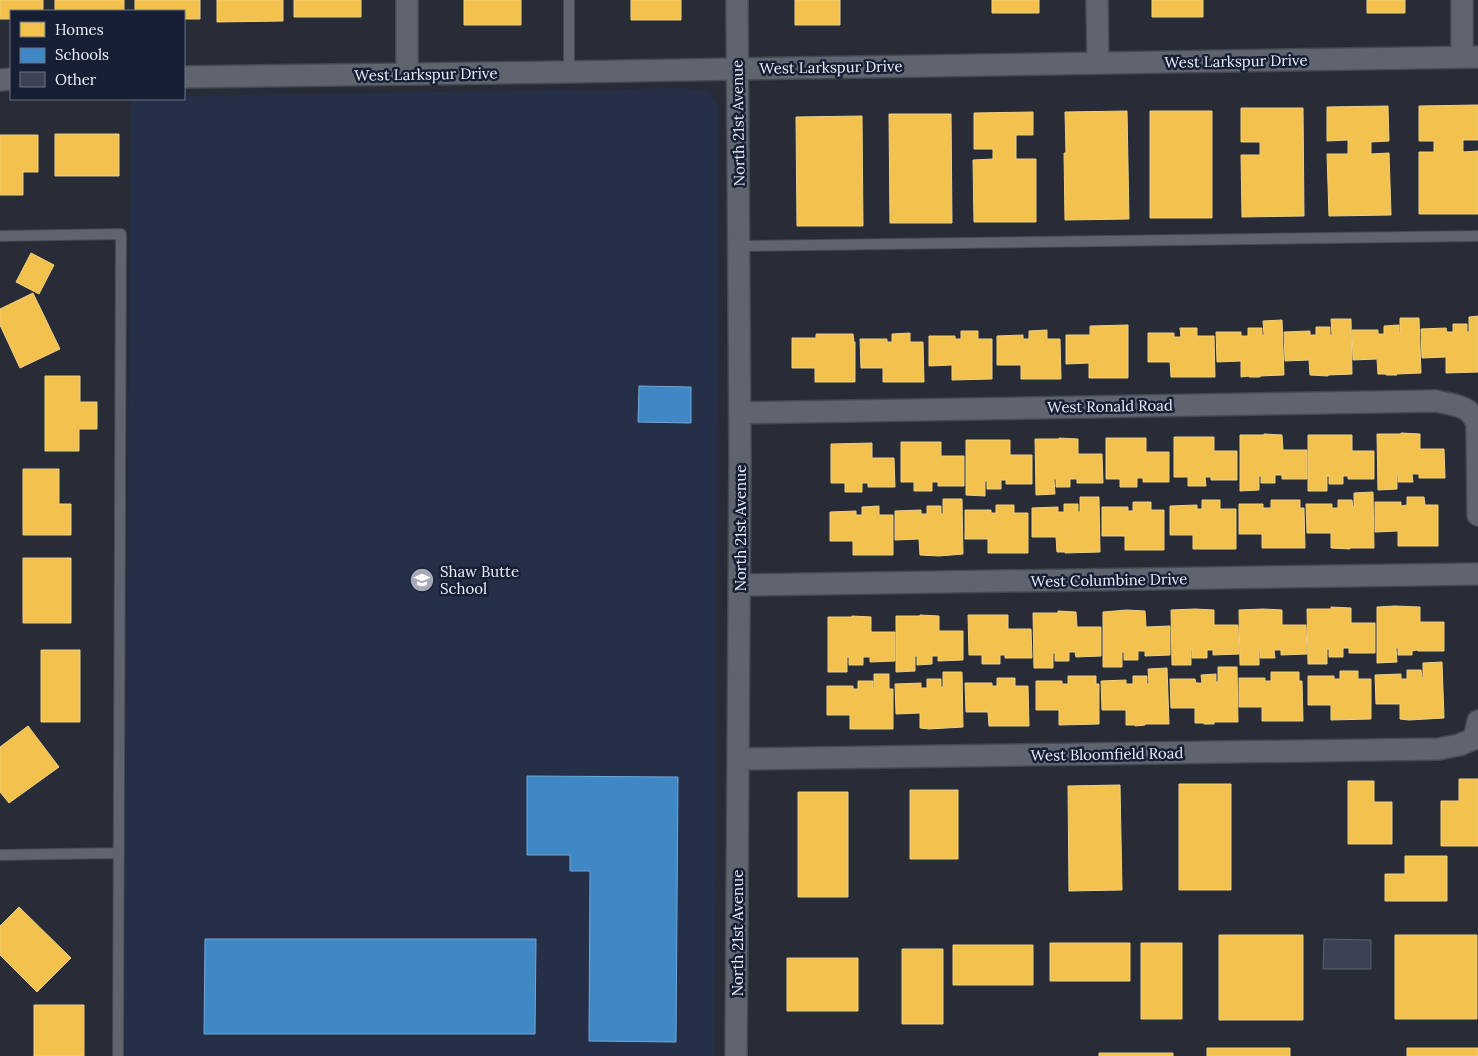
<svg xmlns="http://www.w3.org/2000/svg" width="1478" height="1056" viewBox="0 0 1478 1056" font-family="Lora,serif">
	<rect width="100%" height="100%" fill="#272c37"/>
	<path fill="#252f48" d="M687 88 709 92 718 104 715 1056H123L131 99H184V96Z"/>
	<path fill="#f2c14e" stroke="#f0cf82" d="M0 0H43V11H11V19H0Z
		M55 0H124V11H55Z
		M135 0H200V19H184V11H135Z
		M217 0H283V21L217 22Z
		M294 0H361V17H294Z
		M464 0H521V25H464Z
		M631 0H681V20H631Z
		M795 0H840V25H795Z
		M992 0H1039V13H992Z
		M1152 0H1203V17H1152Z
		M1367 0H1405V13H1367Z
		M1478 105V140H1463V152L1478 151V214H1419V152H1434V141H1419V106Z
		M1388 106 1389 141 1371 142V154L1389 153 1391 215 1329 216 1327 154H1348V140L1327 141V107Z
		M1241 108H1303L1304 216 1242 217 1241 155H1260V142H1241Z
		M1127 111 1129 219 1065 220 1064 153H1066L1065 112Z
		M1150 111H1212V218H1150Z
		M1033 112V135H1016V159H1036V222H974L973 160 993 159V149H974V113Z
		M889 114H951L952 223H890Z
		M862 116 863 226H797L796 117Z
		M55 134H119V176H55Z
		M0 135H38V172H23V195H0Z
		M31 253 54 265 39 294 16 282Z
		M33 293 60 349 20 368 0 325V309Z
		M1478 316V372L1446 373V357L1422 358 1421 329 1446 328 1447 332H1453V324H1467V332H1469V317Z
		M1400 318H1419L1421 373 1396 374 1397 375H1386V374H1378L1377 359 1353 360 1352 330H1378V334H1384V326L1399 325V333H1400Z
		M1331 319H1351L1352 374 1328 375V376L1310 375 1309 360 1285 361 1284 332 1310 331V335H1316V327H1330V335H1332Z
		M1282 320 1284 375 1260 376V377H1249V376L1241 377V361L1217 362 1216 332H1241V336H1248V328H1262V335H1264L1263 321Z
		M1128 325V378H1089V363L1066 364V335H1090V326Z
		M1180 328H1197V336H1214L1215 377H1171L1170 362H1148V333H1174V337H1181Z
		M1047 330V339H1060L1061 379H1021V365H997V336L1023 335V339H1029V331Z
		M961 331H978V339H992V379L952 380V365L929 366V336H955V339H961Z
		M910 333V342H923L924 382H883V368H861L860 339H887V342H892V334Z
		M816 334H853L854 342H855V382H815V368H792V338H816Z
		M45 376H80V402H97V429H79V451H45Z
		M1401 433 1420 434V449H1444L1445 478H1419V474H1412L1413 482H1398V474H1397V489L1378 490 1377 434H1401Z
		M1264 434 1282 435 1283 450H1307V479H1282V475H1275V483H1261V476H1259V490L1240 491V435H1264Z
		M1308 435H1352V451H1374V479H1348V476H1343V484H1329V476H1327V491H1308Z
		M1174 437H1214V451H1237V480H1211V477H1205L1206 486H1188V477H1174Z
		M1059 438 1078 439V454H1102L1103 483H1077V479H1070V487H1056V479H1054L1055 494 1036 495 1035 439H1059Z
		M1106 438H1146V452H1169V482H1143V478H1137V487H1120V479H1106Z
		M966 440H1010V455H1032V484H1006V480H1001V489H987V481H985V496L966 495Z
		M901 442H941V456H964V486H938V482H932V491H914V482H901Z
		M872 443V458H894L895 487H868V483H862V492H845V483H831V444Z
		M23 469H59V504H71V535H23Z
		M1373 492 1374 548H1350V549L1331 548V533H1307L1306 504H1332V508H1338V500H1352L1353 507H1354V493Z
		M1080 497H1099L1100 552 1065 553V552H1057L1056 537H1032V508L1058 507V512H1064V504H1078V512H1080Z
		M1407 497H1424L1425 505H1438V546H1398V531L1375 532V502H1401V506L1407 505Z
		M943 499H962L963 554 939 556 920 555 919 539 895 540V511L921 510V514H927V506H941V514H943Z
		M1202 500H1220V509H1236V549H1193V535H1170V506L1197 505V509H1202Z
		M1271 500H1300V508H1304L1305 548H1262V534H1239V504H1263V508H1271Z
		M1133 502H1151V510H1164V550H1125V536H1102V507H1128V511H1133Z
		M996 505H1014V513H1028V553H988V539H965V510H991V513H996Z
		M879 506V515H893V555H853V541H830V512L856 511V515H862V507Z
		M23 558H71V623H23Z
		M1395 606 1420 607V622H1444V651H1418L1417 650 1412 651V655H1398V648H1396L1397 662 1377 663V607Z
		M1331 607 1351 608V623H1375V653H1349V648H1343V657H1329V649H1327V664H1308L1307 609H1331Z
		M1195 609 1214 610V625H1238L1239 654 1213 655V650H1207V658H1192V650H1191V665H1172L1171 610Z
		M1263 609 1282 610V625H1306L1307 654 1281 655V650H1274L1275 658H1260V650H1259V665H1240L1239 610Z
		M1127 610 1145 611 1146 627 1170 626V655L1145 656V651H1138V660H1124V652H1122V667H1103V612Z
		M1058 611 1076 612 1077 627H1101V656L1076 657 1075 652H1069V661H1055V653H1053V668H1034L1033 613H1058Z
		M920 615 939 616V631H963V660L938 661V656H932V664L917 665V656H915V671L896 672V616H920Z
		M968 615H1008V629H1031L1032 658H1005V655H1000V664H982V655H969Z
		M852 616 871 617V632H895V661L870 662V657H863V665H849V657H847V672H828V617H852Z
		M41 650H80V722H41Z
		M1442 662 1444 718 1409 720 1400 719V704H1376L1375 675 1401 674V679H1407V670H1421L1422 678H1423V663Z
		M1218 667H1237L1238 722H1214V724H1204V723H1195V708H1171L1170 679H1195L1196 683H1202L1201 675 1216 674V682H1218Z
		M1167 668 1169 724H1145V725L1135 726V725H1126V710H1102L1101 681 1126 680V684H1133V676H1147V684H1149L1148 669Z
		M1340 671H1358V679H1371V719L1331 720V705H1308V676H1334V679H1340Z
		M943 672H962L963 727 929 729 920 728V713L896 714 895 684 921 683V688H927V679H941V687H943Z
		M1271 672H1299V681H1302L1303 721H1262V707H1239V678H1265V681H1271Z
		M874 674H889V689H893V729H850V715H827V686H853V689H858V681H873V688H874Z
		M1068 676H1096V684H1099V724L1059 725V710H1036V681H1062V684H1068Z
		M997 678H1015V686H1028L1029 726H989L988 712H966L965 683H992V686H997Z
		M28 726 59 767 9 803 0 792V747Z
		M1459 779H1478V846H1441V801H1459Z
		M1348 781H1374V802H1392V844H1348Z
		M1179 784H1231V890H1179Z
		M1120 785 1122 890 1069 891 1068 786Z
		M910 790H958V859H910Z
		M798 792H848V897H798Z
		M1405 856H1447V901H1385V874H1405Z
		M19 907 71 958 37 992 0 955V926Z
		M1219 935H1303V1020H1219Z
		M1395 935H1477V1019H1395Z
		M1050 943H1130V981H1050Z
		M1141 943H1182V1019H1141Z
		M953 945H1033V985H953Z
		M902 949H943V1024H902Z
		M787 958H858V1011H787Z
		M34 1005H84V1056H34Z
		M1207 1048H1290V1056H1207Z
		M1407 1048H1478V1056H1407Z
		M1099 1053H1173V1056H1099Z"/>
	<path fill="#3f88c5" stroke="#73a7d6" d="M639 386 691 387V423L638 422Z
		M527 776 678 777 676 1042 589 1041 590 871H570V855H527Z
		M205 939H536L535 1034H204Z"/>
	<path fill="#3b4255" stroke="#5c616b" d="M1324 939 1371 940V969H1323Z"/>
	<g fill="none" stroke-linecap="round" stroke-linejoin="round">
		<g stroke="#454952" stroke-width="12">
			<path id="service" d="M569 72V0
				M0 236 121 234 118 1056
				M739 246 1478 236
				M0 855 119 853"/>
		</g>
		<g stroke="#454952" stroke-width="24">
			<path id="minor" d="M1097 0 1098 63
				M1462 57V0
				M407 74V0
				M184 77 569 72 737 69 1478 57
				M0 80 11 79
				M740 413 1436 401C1453 405 1472 405 1477 425L1478 515
				M739 585 1478 574
				M738 759 1438 749 1459 745 1474 739 1478 721
				M736 1056 740 460 737 0"/>
		</g>
		<use href="#service" stroke="#60646e" stroke-width="10"/>
		<use href="#minor" stroke="#60646e" stroke-width="21"/>
	</g>
	<defs>
		<g id="school-disc" transform="scale(1.25)"><circle r="9.5" fill="#a6abb7" stroke="#161f34"/><path d="M0-5L7-2L0 1L-7-2ZM-4 1L0 2.5L4 1V4Q0 6-4 4Z" fill="#fff"/></g>
	</defs>
	<g fill-rule="evenodd">
		<use href="#school-disc" x="422" y="580"/>
	</g>
	<g text-anchor="middle" dominant-baseline="central" stroke-width="5" stroke-linejoin="round" paint-order="stroke">
		<g font-size="15" fill="#ebf0fc" stroke="#161f34">
			<text transform="translate(1236 61) rotate(-1)">West Larkspur Drive</text>
			<text transform="translate(831 67) rotate(-1)">West Larkspur Drive</text>
			<text transform="translate(426 74) rotate(-1)">West Larkspur Drive</text>
			<text transform="translate(738 123) rotate(-91)">North 21st Avenue</text>
			<text transform="translate(1110 406) rotate(-1)">West Ronald Road</text>
			<text transform="translate(740 528) rotate(-90)">North 21st Avenue</text>
			<text transform="translate(1109 580) rotate(-1)">West Columbine Drive</text>
			<text transform="translate(1107 754) rotate(-1)">West Bloomfield Road</text>
			<text transform="translate(737 933) rotate(-90)">North 21st Avenue</text>
		</g>
		<g font-size="15" fill="#ebf0fc" stroke="#161f34" text-anchor="start">
			<text x="440" y="571">Shaw Butte<tspan x="440" dy="17">School</tspan></text>
		</g>
	</g>
	<rect x="10" y="10" width="175" height="90" fill="#161f34" stroke="#6b7384"/>
	<rect x="20" y="22" width="25" height="15" fill="#f2c14e" stroke="#6b7384"/>
	<text x="55" y="35" font-size="15" fill="#ebf0fc">Homes</text>
	<rect x="20" y="48" width="25" height="15" fill="#3f88c5" stroke="#6b7384"/>
	<text x="55" y="60" font-size="15" fill="#ebf0fc">Schools</text>
	<rect x="20" y="72" width="25" height="15" fill="#3b4255" stroke="#6b7384"/>
	<text x="55" y="85" font-size="15" fill="#ebf0fc">Other</text>
</svg>
